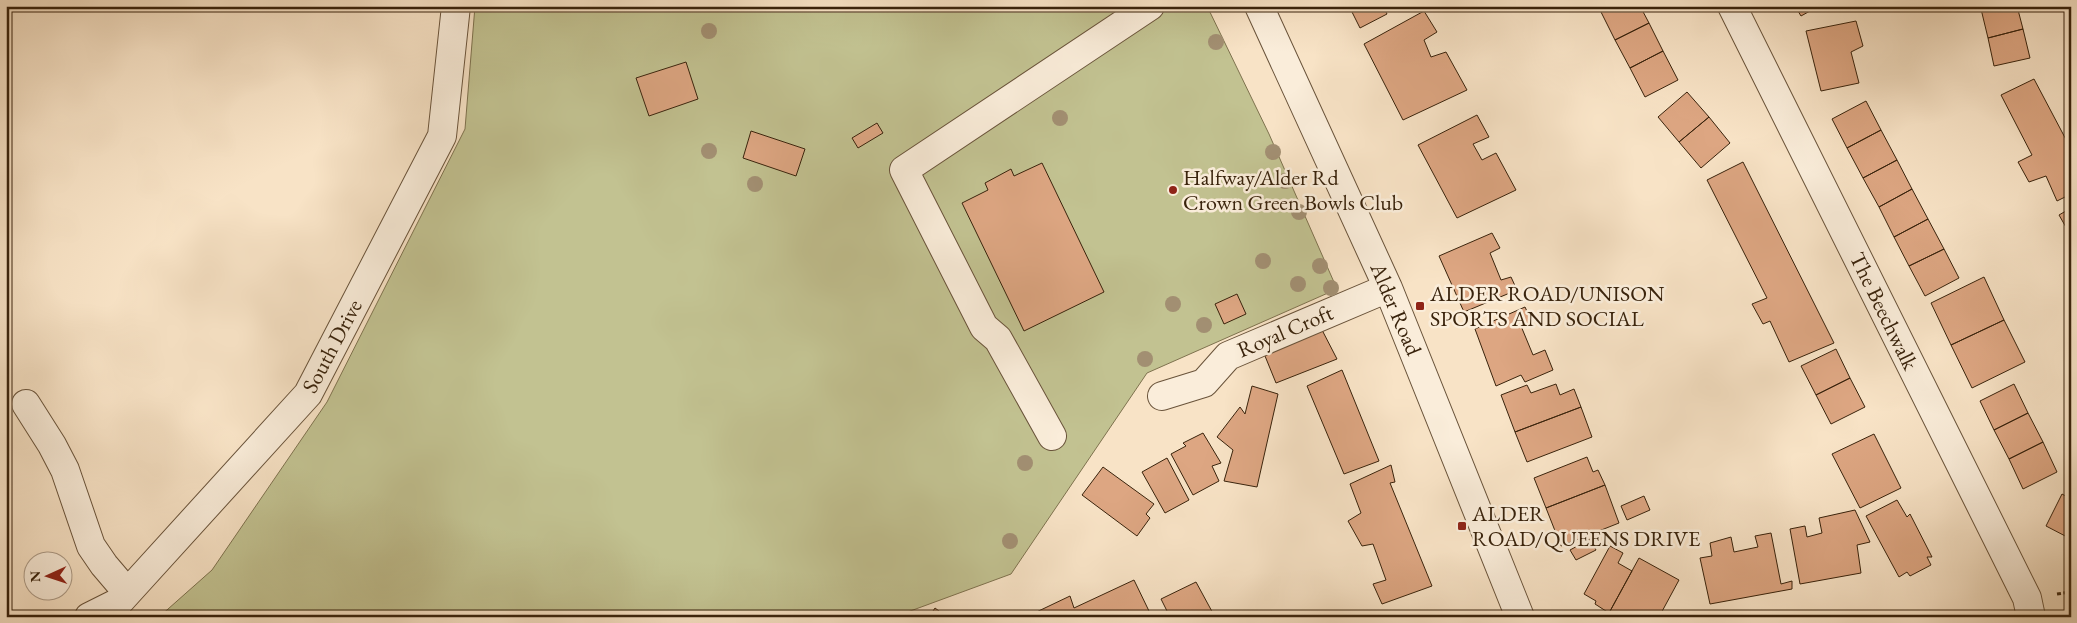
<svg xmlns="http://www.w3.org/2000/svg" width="2077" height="623" viewBox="0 0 2077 623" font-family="'EB Garamond',serif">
	<rect width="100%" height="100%" fill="#f8e3c6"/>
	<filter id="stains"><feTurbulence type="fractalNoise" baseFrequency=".004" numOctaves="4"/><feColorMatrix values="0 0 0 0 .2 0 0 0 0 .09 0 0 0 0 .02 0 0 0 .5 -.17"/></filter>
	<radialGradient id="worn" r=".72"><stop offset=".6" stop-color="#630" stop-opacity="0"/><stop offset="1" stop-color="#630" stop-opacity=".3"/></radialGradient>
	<path fill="#c2c291" stroke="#7e724e" d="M475 6H1207L1269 134 1337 289 1147 373 1011 574 894 617H159L212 570 327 402 465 129Z"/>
	<path fill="#dda682" stroke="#39230c" d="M1349 6H1383L1387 14 1360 28Z
		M1598 6H1612L1601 12Z
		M1612 6H1640L1649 23 1615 40 1601 12Z
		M1795 6H1819L1801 16Z
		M1993 6H2017L2023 29 1988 38 1981 9Z
		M1424 11 1437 32 1424 40 1431 57 1446 52 1467 90 1403 120 1364 44Z
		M1856 21 1863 46 1851 52 1859 83 1821 91 1806 31Z
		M1649 23 1663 51 1630 68 1615 40Z
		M2023 29 2030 58 1994 66 1988 38Z
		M1663 51 1678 80 1645 97 1630 68Z
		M686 62 698 99 649 116 636 78Z
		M2034 79 2071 149V194L2057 201 2046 176 2029 182 2018 162 2032 155 2001 95Z
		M1687 92 1709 117 1679 142 1658 117Z
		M1866 101 1881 130 1847 148 1832 119Z
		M1477 115 1489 137 1473 144 1482 160 1496 153 1516 190 1457 218 1418 145Z
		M1709 117 1730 143 1701 168 1679 142Z
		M877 123 883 133 858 148 852 138Z
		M1881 130 1897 160 1863 178 1847 148Z
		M751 131 805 149 796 176 743 158Z
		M1897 160 1912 189 1879 207 1863 178Z
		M1743 162 1834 343 1789 362 1770 321 1763 324 1752 304 1767 298 1707 180Z
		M1042 163 1104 292 1024 331 962 203 988 190 985 183 1011 169 1014 176Z
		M1912 189 1928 219 1894 237 1879 207Z
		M2071 208V236L2059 215Z
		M1928 219 1944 249 1909 266 1894 237Z
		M1492 233 1500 248 1490 253 1501 280 1511 277 1517 290 1464 312 1439 256Z
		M1944 249 1959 278 1925 296 1909 266Z
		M1984 277 2004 320 1951 345 1931 303Z
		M1237 294 1246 314 1224 324 1215 304Z
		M1525 307 1532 322 1521 326 1533 355 1545 350 1553 370 1525 382 1521 375 1496 386 1475 329Z
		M2004 320 2025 362 1972 388 1951 345Z
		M1321 328 1337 359 1276 383 1265 356 1267 350Z
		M1836 349 1850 378 1816 395 1801 366Z
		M1342 370 1379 461 1344 474 1307 386Z
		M1850 378 1865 407 1831 424 1816 395Z
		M1556 384 1560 395 1574 389 1581 407 1515 432 1501 395 1527 385 1531 393Z
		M2014 384 2028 413 1994 430 1980 401Z
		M1252 386 1278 394 1257 487 1224 481 1233 450 1217 437 1240 407 1245 414Z
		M1581 407 1592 437 1527 462 1515 432Z
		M2028 413 2043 442 2009 459 1994 430Z
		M1203 433 1221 463 1212 466 1219 481 1193 495 1171 454 1186 446 1183 443Z
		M1874 434 1901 488 1860 508 1832 454Z
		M2043 442 2057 472 2023 489 2009 459Z
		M1587 457 1593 472 1598 470 1605 485 1546 508 1534 478Z
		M1167 458 1189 500 1165 513 1142 472Z
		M1391 465 1395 482 1390 483 1432 586 1382 604 1373 584 1386 580 1373 544 1362 546 1348 521 1361 513 1350 484Z
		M1103 467 1154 504 1146 514 1150 518 1137 536 1082 495Z
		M1605 485 1619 523 1561 546 1546 508Z
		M2062 494 2071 499V539L2046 526Z
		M1644 496 1650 510 1627 520 1621 506Z
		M1897 500 1907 517 1910 514 1932 557H1927L1931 565 1910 576 1907 572 1899 577 1866 516Z
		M1855 510 1870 542 1857 545 1861 573 1800 584 1790 529 1805 526 1807 537 1822 533 1819 518Z
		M1771 533 1781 584 1792 581V589L1710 604 1700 558 1712 556 1710 543 1731 537 1734 552 1758 547 1755 536Z
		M1590 539 1596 550 1576 560 1570 550Z
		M1610 546 1623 553 1618 563 1632 571 1609 613 1595 604 1596 601 1584 594Z
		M1639 558 1679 580 1659 617H1617L1609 613Z
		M1134 580 1149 611 1140 617H1026L1070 596 1074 608Z
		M1196 582 1215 617H1170L1161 599Z
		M935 608 947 617H929Z"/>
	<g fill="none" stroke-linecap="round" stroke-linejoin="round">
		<g stroke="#69533a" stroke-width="30">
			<path id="minor" d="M1259 6 1388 288 1520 617
				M1732 6 2027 598 2031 617
				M1162 396 1204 383 1228 356 1388 288
				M26 404 52 445 65 470 91 546 104 565 127 592
				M1052 436 998 339 984 327 904 170 1150 6
				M89 617 119 602 308 394 442 136 456 6"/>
		</g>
		<path stroke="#39230c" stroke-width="3" stroke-dasharray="4 2.5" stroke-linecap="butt" d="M2057 594 2071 592"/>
		<use href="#minor" stroke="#faedda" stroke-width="28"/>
	</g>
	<g fill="#a28f72">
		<circle cx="709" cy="31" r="8"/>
		<circle cx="1216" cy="42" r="8"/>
		<circle cx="1060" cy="118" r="8"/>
		<circle cx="709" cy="151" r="8"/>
		<circle cx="1273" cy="152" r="8"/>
		<circle cx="1285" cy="181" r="8"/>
		<circle cx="755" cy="184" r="8"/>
		<circle cx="1299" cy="212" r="8"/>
		<circle cx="1263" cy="261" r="8"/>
		<circle cx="1320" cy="266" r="8"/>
		<circle cx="1298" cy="284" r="8"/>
		<circle cx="1331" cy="288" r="8"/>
		<circle cx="1173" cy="304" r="8"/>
		<circle cx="1204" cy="325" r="8"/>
		<circle cx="1145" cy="359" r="8"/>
		<circle cx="1025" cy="463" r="8"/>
		<circle cx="1010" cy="541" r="8"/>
	</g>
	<g fill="#8f2418" stroke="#faedda" stroke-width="2">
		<circle cx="1173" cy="190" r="5"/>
		<rect x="1415" y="301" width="10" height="10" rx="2.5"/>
		<rect x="1457" y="521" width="10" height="10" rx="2.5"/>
	</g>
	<g text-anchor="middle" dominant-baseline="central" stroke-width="5" stroke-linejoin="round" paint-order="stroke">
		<g font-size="22" fill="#39230c" stroke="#faedda" text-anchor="start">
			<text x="1183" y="177">Halfway/Alder Rd<tspan x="1183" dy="25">Crown Green Bowls Club</tspan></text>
			<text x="1430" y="293">ALDER ROAD/UNISON<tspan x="1430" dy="25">SPORTS AND SOCIAL</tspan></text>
			<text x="1472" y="513">ALDER<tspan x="1472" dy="25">ROAD/QUEENS DRIVE</tspan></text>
		</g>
		<g font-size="22" fill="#39230c" stroke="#faedda">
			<text transform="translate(1396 309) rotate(67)">Alder Road</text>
			<text transform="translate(1884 311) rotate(64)">The Beechwalk</text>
			<text transform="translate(1285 331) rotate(-23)">Royal Croft</text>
			<text transform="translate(332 346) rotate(-62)">South Drive</text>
		</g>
	</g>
	<rect width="2077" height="623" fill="none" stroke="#f8e3c6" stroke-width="25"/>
	<rect x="8" y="8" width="2062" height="608" fill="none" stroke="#39230c" stroke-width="2.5"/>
	<rect x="12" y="12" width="2052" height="598" fill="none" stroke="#39230c"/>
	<g transform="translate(48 576) rotate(267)"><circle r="24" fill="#faedda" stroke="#ad9c88"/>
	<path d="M0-4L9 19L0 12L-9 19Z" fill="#8f2418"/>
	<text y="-8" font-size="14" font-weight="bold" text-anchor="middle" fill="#39230c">N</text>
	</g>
	<rect width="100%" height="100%" filter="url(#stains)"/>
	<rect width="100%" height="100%" fill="url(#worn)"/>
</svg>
